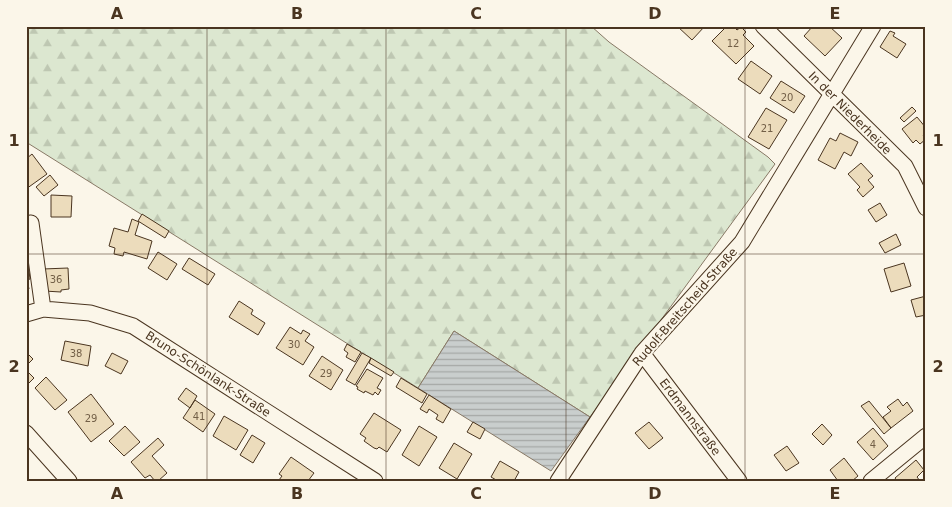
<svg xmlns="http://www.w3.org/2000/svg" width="952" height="507" viewBox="0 0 952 507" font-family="'DejaVu Sans',sans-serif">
	<defs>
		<pattern id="forest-firs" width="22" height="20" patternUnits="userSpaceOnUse" patternTransform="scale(1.25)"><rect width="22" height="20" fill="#dce7d0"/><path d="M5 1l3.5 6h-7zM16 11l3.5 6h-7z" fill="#bec7b2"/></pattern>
		<pattern id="water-rules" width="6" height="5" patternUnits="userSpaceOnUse" patternTransform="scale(1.25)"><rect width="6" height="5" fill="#c9cecd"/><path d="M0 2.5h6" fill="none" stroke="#a5a8a6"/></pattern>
	</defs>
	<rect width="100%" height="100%" fill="#fbf6e9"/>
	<path fill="url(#forest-firs)" stroke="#887966" d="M26 26H591L609 42 768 157 775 164 590 417 454 331 418 388 26 142Z"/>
	<path fill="url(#water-rules)" stroke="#887966" d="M454 331 590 417 551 471 418 388Z"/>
	<path fill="#ecdcbc" stroke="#4a3520" d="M677 26H705L692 40Z
		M727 26H733L737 30 741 27 746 32 743 35 754 46 736 64 712 41Z
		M813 26H829L842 38 825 56 804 36Z
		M890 31 895 33 893 36 906 44 897 58 880 47Z
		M751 61 772 76 760 94 738 79Z
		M781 81 805 96 794 113 770 98Z
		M912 107 916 111 904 122 900 118Z
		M766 108 787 120 769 149 748 137Z
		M917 117 926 128V133L923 135 926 139 920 144 916 140 913 143 902 129Z
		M840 133 858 142 851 156 844 152 835 169 818 160 830 138 836 141Z
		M32 154 47 174 26 189V159Z
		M861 163 873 176 868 180 874 187 863 197 857 190 860 187 848 174Z
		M50 175 58 185 44 196 36 187Z
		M51 195 72 196 71 217H51Z
		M880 203 887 215 876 222 868 210Z
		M142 214 169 231 165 238 138 221Z
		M132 219 139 222 135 235 152 241 147 259 124 252 123 256 114 254 115 248 109 246 114 228 128 232Z
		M896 234 901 245 885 253 879 243Z
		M158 252 177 264 167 280 148 268Z
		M189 258 215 274 208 285 182 269Z
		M904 263 911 286 891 292 884 269Z
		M68 268 69 289 61 290V292L44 291 43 269Z
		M26 271H29L30 279 27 280 29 289H26Z
		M926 296V315L916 317 911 300Z
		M239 301 253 310 251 314 265 323 258 335 229 317Z
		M290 327 301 334 303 330 310 334 305 341 314 347 303 365 276 348Z
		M65 341 91 346 88 366 61 360Z
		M347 344 361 352 355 362 346 357 348 353 344 350Z
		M27 353 33 359 26 366V353Z
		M112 353 128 361 121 374 105 366Z
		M362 353 371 358 355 385 346 380Z
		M322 356 343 370 331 390 309 376Z
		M371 358 394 372 391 376 369 363Z
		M367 369 383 378 377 388 381 390 378 395 375 392 373 395 365 391 364 393 357 389 358 387 356 386Z
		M26 370 34 378 26 386Z
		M46 377 67 400 55 410 35 388Z
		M401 378 427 394 422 403 396 387Z
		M186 388 197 396 190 408 178 399Z
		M91 394 114 424 91 442 68 412Z
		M429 395 451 409 443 423 436 419 438 415 429 409 427 413 420 409Z
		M898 399 903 406 907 402 913 411 891 428 883 417 891 411 887 407Z
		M195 400 215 414 203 432 183 418Z
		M869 401 891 428 884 434 861 406Z
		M374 413 401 430 387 452 379 447 377 449 374 448 364 441 366 438 360 434Z
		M224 416 248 430 236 450 213 436Z
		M473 422 485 429 480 439 467 432Z
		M649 422 663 438 649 449 635 433Z
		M822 424 832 435 823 445 812 434Z
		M125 426 140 442 124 456 109 441Z
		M419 426 437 437 419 466 402 455Z
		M873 428 888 446 873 460 857 442Z
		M252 435 265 443 253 463 240 455Z
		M158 438 164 445 152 456 167 473 158 481H155L150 475 145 478 131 462Z
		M454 443 472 454 457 479 439 468Z
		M787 446 799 463 786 471 774 455Z
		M291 457 314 473 308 481 279 480 282 476 279 474Z
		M844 458 858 476 852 481H838L830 470Z
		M916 460 924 470 917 477 920 481H897L895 478Z
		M500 461 519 472 514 481H498L491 477Z"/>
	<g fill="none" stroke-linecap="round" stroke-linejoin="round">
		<g stroke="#4a3520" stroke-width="17">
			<path id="minor" d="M763 26 905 166 926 208
				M31 223 43 309
				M26 314 43 309 90 313 133 326 375 481
				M642 353 739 481
				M26 433 69 481
				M558 481 642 353 742 242 873 26
				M871 481 926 436"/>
		</g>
		<use href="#minor" stroke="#fbf6e9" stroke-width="15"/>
	</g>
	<path fill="none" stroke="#4a3520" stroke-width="1" stroke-opacity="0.55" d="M207 26V481M386 26V481M566 26V481M745 26V481M26 254H926"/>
	<g text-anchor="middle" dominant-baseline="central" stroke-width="4" stroke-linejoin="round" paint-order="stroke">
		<g font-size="10" fill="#725f47">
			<text x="733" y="43">12</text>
			<text x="787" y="97">20</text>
			<text x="767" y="128">21</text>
			<text x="56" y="279">36</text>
			<text x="294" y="344">30</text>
			<text x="76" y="353">38</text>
			<text x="326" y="373">29</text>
			<text x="199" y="416">41</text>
			<text x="91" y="418">29</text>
			<text x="873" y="444">4</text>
		</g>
		<g font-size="12" fill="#4a3520" stroke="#fbf6e9">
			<text transform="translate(850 113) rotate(45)">In der Niederheide</text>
			<text transform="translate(685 307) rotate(-49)">Rudolf-Breitscheid-Straße</text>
			<text transform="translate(208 374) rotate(33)">Bruno-Schönlank-Straße</text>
			<text transform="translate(690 417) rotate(53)">Erdmannstraße</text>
		</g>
	</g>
	<rect width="952" height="507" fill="none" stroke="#fbf6e9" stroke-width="55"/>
	<rect x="28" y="28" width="896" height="452" fill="none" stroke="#4a3520" stroke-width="2"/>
	<g font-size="16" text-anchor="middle" font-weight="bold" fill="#4a3520">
		<text x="117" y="19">A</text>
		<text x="297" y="19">B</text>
		<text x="476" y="19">C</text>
		<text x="655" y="19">D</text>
		<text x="835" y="19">E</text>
		<text x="14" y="146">1</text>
		<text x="938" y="146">1</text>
		<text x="14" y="372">2</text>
		<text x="938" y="372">2</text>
		<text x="117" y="499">A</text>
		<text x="297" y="499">B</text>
		<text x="476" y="499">C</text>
		<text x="655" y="499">D</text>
		<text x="835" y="499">E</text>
	</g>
</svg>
